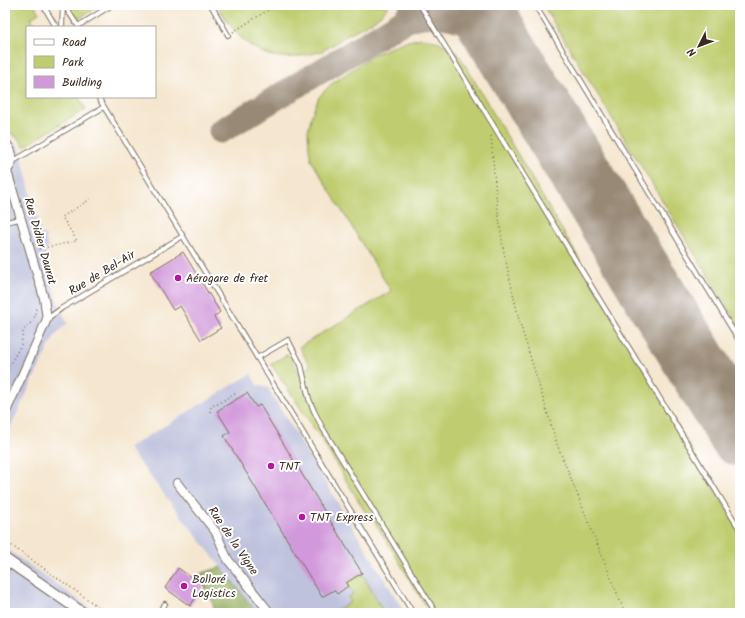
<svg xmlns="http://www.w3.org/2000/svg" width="745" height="618" viewBox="0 0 745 618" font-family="Kalam,sans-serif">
	<rect width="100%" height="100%" fill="#fff"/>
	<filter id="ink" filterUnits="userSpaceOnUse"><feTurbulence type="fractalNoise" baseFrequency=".025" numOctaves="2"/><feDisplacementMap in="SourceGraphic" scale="8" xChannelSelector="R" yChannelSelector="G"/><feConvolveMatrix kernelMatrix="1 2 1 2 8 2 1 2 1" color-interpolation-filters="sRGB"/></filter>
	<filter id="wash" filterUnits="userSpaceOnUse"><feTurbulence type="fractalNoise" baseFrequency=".012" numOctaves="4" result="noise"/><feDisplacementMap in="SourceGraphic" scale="16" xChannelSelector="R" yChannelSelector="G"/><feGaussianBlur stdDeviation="0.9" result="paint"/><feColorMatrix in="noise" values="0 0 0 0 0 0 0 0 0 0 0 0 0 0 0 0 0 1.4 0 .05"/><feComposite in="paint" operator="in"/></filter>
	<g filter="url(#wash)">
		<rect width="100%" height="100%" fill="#f5e6cf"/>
		<path fill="#bfc2dd" d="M5 134 16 144 20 150 41 234 45 235 48 248 45 251 55 295 65 319 68 323 56 334 48 349 5 438Z
			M251 374 257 385 268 388 405 613H257L128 448Z
			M5 548 97 613H5Z"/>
		<path fill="#bfcd6f" stroke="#7d7c46" d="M5 5H34L39 13 31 18 36 27H27V97H78L86 109 24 147 19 139 6 130 5 120 7 118 5 110Z
			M67 5H101L76 20Z
			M217 5H389C381 19 364 26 350 33 341 39 332 46 322 51 315 53 308 55 301 56 259 64 236 37 217 5Z
			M543 5H735L740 13V328Z
			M422 38 439 42 458 53 740 532V613H430L369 512 366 513 317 433 271 364 288 354 299 373 310 366 299 347 391 291 311 160 309 147 308 131 312 114 319 97 330 85 373 55 403 42Z
			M362 573 384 613H333L351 602 348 597 353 594 346 583 356 576 359 577 358 575Z"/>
		<path fill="#97b062" stroke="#696d40" d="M221 567 257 613H216L201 573Z"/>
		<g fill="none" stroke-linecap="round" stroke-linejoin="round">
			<path stroke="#988876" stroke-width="25" d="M484 5C486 18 495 31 502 42
				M396 26C402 23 408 20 413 18 442 10 478 22 498 44 503 50 507 58 512 64 520 76 528 88 536 100
				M221 131 356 50 395 26 405 19 416 5"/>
			<path stroke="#988876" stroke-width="63" d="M478 5 740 435"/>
		</g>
		<g id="blocks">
			<path fill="#d199db" d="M183 252 220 312 214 317 221 328 201 340 180 306 173 310 150 272Z
				M247 393 256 407 260 405 362 573 346 583 348 586 337 594 334 590 322 597 224 436 230 432 217 411Z
				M178 568 204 586 190 606 165 588Z"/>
		</g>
	</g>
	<g filter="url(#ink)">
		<use href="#blocks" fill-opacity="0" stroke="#7c6c5c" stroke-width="1"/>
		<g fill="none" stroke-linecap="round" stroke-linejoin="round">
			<g stroke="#7c6c5c" stroke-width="6">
				<path id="service" d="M43 5 56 27
					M64 5 78 26 112 5
					M211 5 228 35
					M420 5 740 530
					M535 5 740 342
					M62 27 63 5
					M98 97 413 613
					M12 162 104 107
					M5 222 20 219
					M47 319 62 308 183 236
					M257 358 288 340 301 365 309 399 314 411 322 427 436 613
					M158 613 165 604"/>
			</g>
			<g stroke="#7c6c5c" stroke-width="10">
				<path id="minor" d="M5 143C14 151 15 164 5 172
					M5 414 47 319 44 298 7 171
					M177 483 215 531C221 541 223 552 229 561L270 613"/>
			</g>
			<g stroke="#7c6c5c" stroke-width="12">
				<path id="tertiary" d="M5 559 83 613"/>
			</g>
			<path stroke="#7c6c5c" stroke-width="1.5" stroke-dasharray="1 3" stroke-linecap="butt" d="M233 32 276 5
				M491 136 496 196 503 248 519 320 557 444 625 613
				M39 249 77 241 62 217 92 198
				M5 377 13 359 21 345 23 332 26 327 34 320 36 308
				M210 412 211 407 216 404H218L234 394H236L238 395
				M5 541 107 613"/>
			<use href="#service" stroke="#fff" stroke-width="4"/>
			<use href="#minor" stroke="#fff" stroke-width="8"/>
			<use href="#tertiary" stroke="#fff" stroke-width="10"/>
		</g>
	</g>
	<g fill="#b5179e" stroke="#fff" stroke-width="1.5">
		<circle cx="178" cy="278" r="4"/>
		<circle cx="271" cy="466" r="4"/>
		<circle cx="302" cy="517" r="4"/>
		<circle cx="184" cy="586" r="4"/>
	</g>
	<g text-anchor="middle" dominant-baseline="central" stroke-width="4" stroke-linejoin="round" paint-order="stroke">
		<g font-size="12" fill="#3b2a1e" stroke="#fff">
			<text transform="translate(40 241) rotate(74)">Rue Didier Daurat</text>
			<text transform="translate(102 273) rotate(-31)">Rue de Bel-Air</text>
			<text transform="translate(233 541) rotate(56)">Rue de la Vigne</text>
		</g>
		<g font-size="12" fill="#3b2a1e" stroke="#fff" text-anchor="start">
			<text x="186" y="278">Aérogare de fret</text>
			<text x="279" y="466">TNT</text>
			<text x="310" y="517">TNT Express</text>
			<text x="192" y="579">Bolloré<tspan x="192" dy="14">Logistics</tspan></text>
		</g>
	</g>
	<rect width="745" height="618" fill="none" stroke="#fff" stroke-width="20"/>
	<rect x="26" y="26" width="130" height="72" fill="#ffffff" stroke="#b1aaa5"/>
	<rect x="34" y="39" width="20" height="6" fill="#ffffff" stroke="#b1aaa5"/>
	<text x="62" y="46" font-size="12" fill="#3b2a1e">Road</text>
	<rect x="34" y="56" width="20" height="12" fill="#bfcd6f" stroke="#b1aaa5"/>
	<text x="62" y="66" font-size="12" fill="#3b2a1e">Park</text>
	<rect x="34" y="76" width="20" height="12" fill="#d199db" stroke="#b1aaa5"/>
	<text x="62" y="86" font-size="12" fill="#3b2a1e">Building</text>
	<g transform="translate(699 46) rotate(228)" stroke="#ffffff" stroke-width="3" paint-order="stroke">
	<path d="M0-3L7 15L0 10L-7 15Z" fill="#3b2a1e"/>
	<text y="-6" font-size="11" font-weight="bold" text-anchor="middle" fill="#3b2a1e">N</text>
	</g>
</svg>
